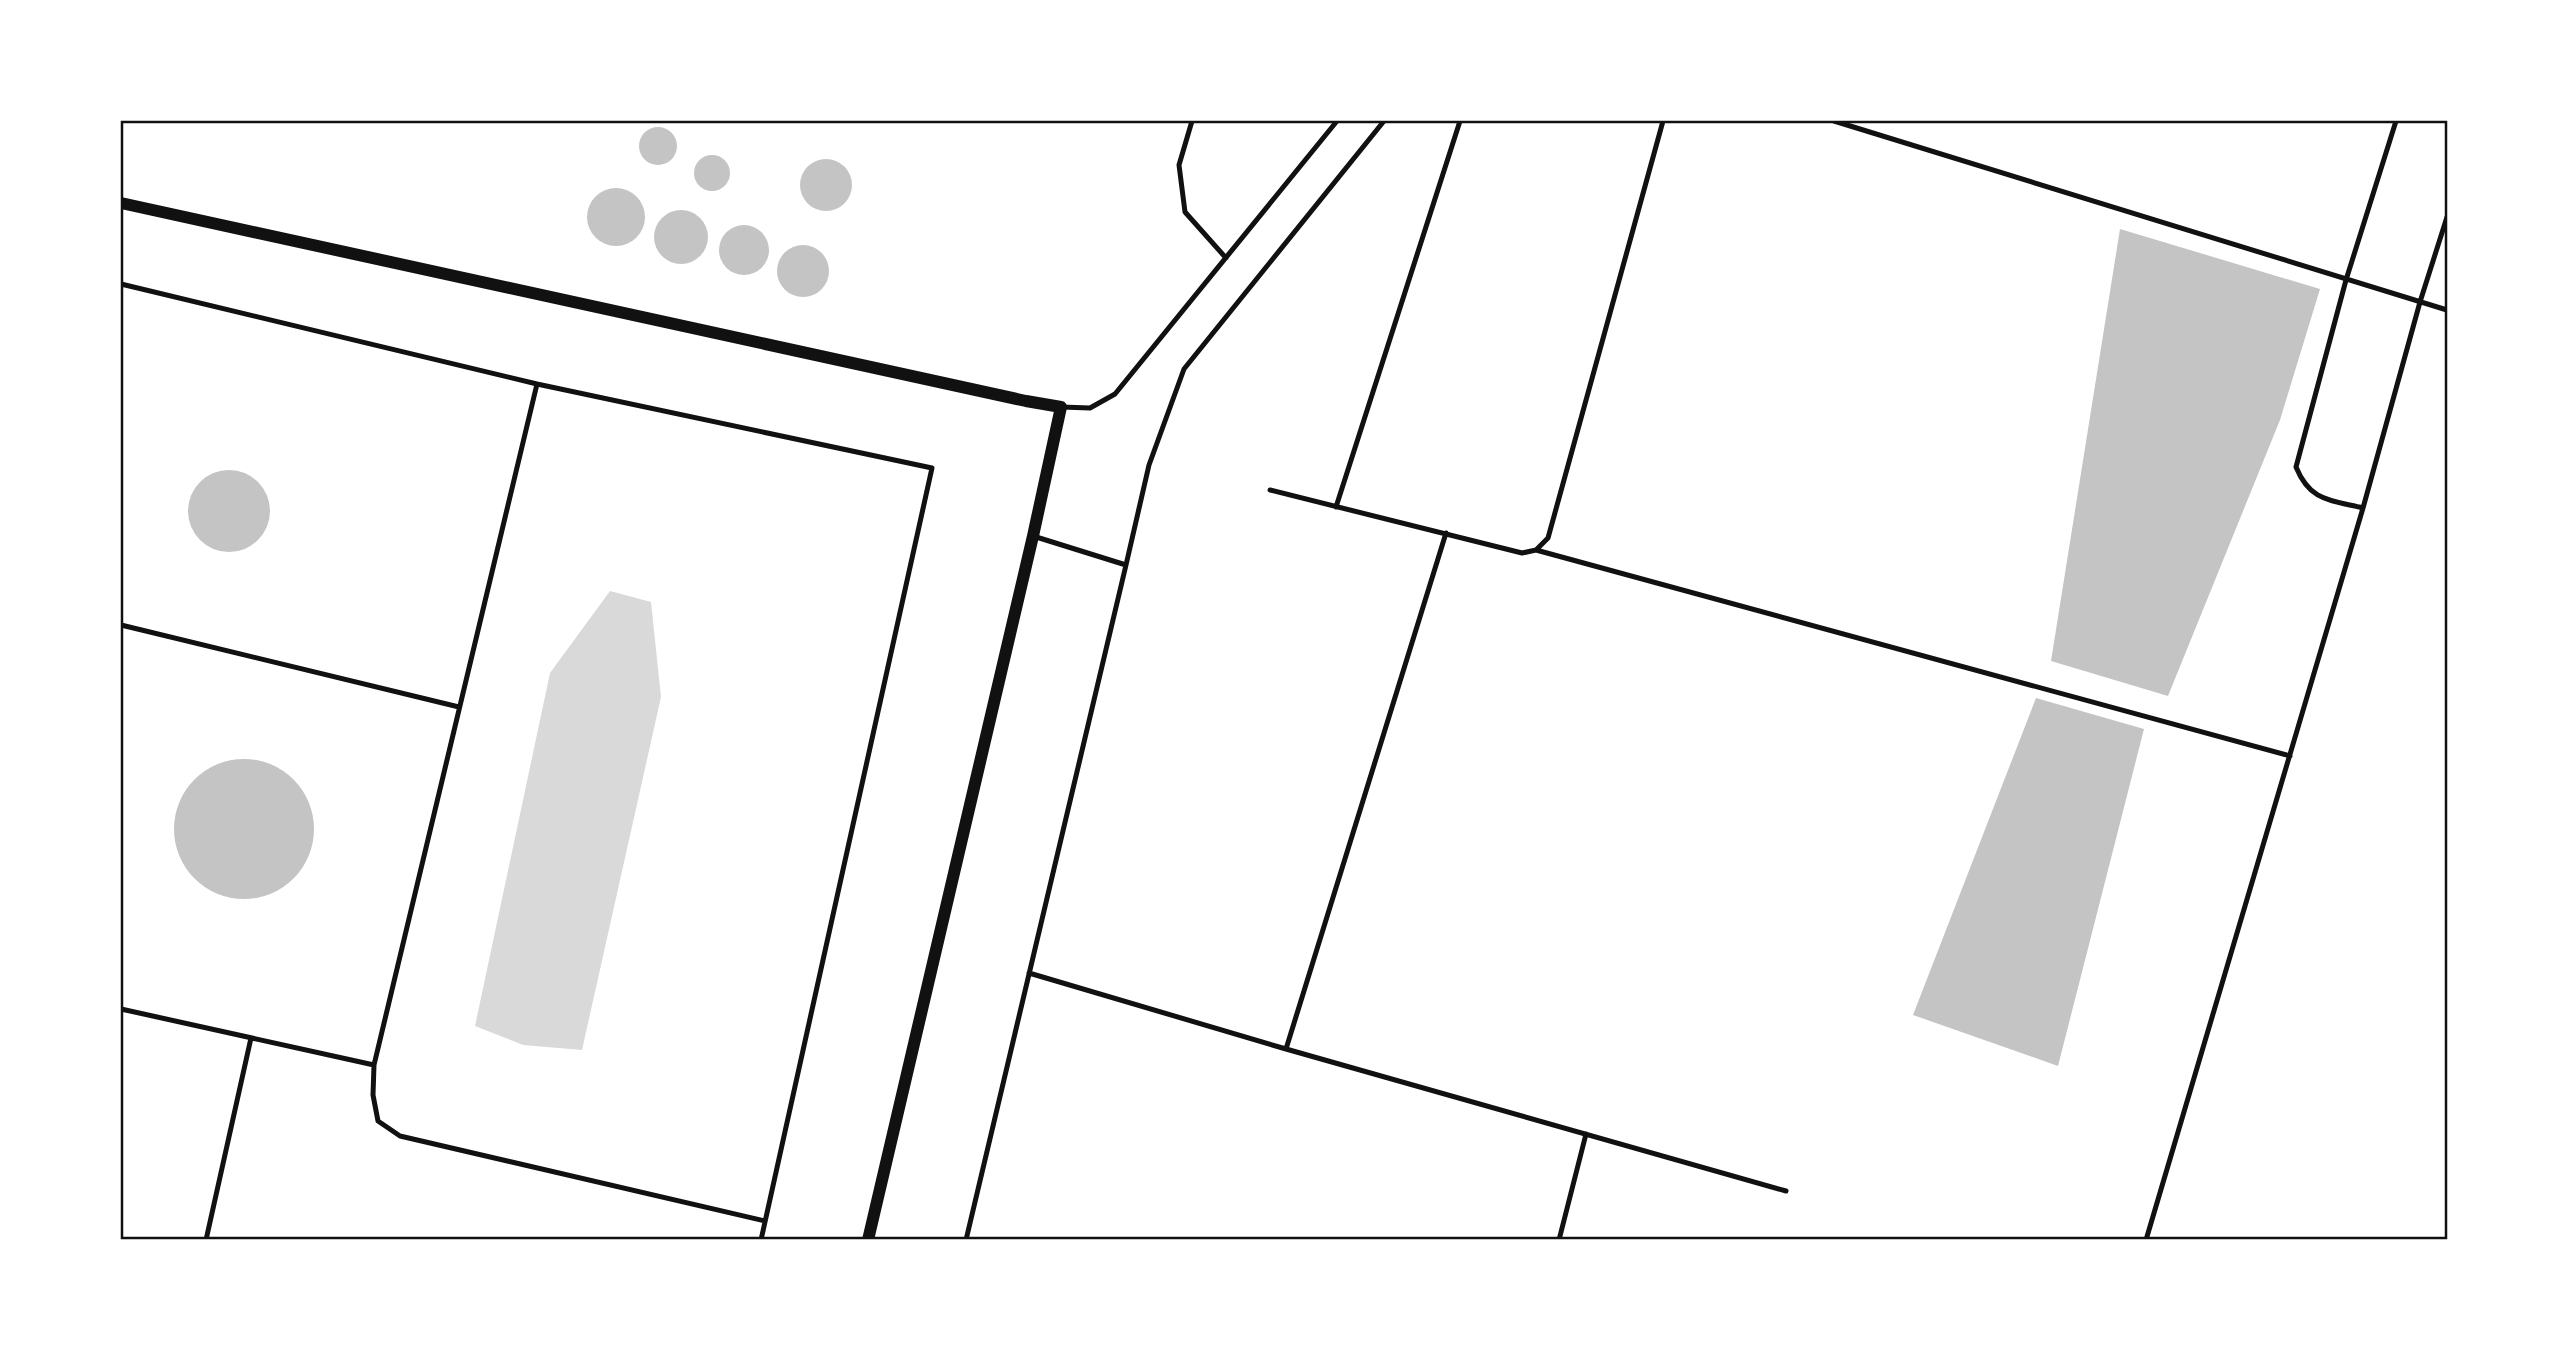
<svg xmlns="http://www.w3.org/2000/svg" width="2568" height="1361" viewBox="0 0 2568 1361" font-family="Roboto,sans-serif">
	<rect width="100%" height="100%" fill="#fff"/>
	<path fill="#d9d9d9" d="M610 591 651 602 661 697 582 1050 523 1045 475 1026 550 673Z"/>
	<path fill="#c4c4c4" d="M639 146a19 19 0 1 1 38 0a19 19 0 1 1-38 0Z
		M694 173a18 18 0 1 1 36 0a18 18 0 1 1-36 0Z
		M800 185a26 26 0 1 1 52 0a26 26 0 1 1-52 0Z
		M587 217a29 29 0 1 1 58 0a29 29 0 1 1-58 0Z
		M654 237a27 27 0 1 1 54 0a27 27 0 1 1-54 0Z
		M719 250a25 25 0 1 1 50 0a25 25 0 1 1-50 0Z
		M2120 229 2320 289 2280 420 2168 696 2051 661Z
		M777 271a26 26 0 1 1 52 0a26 26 0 1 1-52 0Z
		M188 511a41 41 0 1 1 82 0a41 41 0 1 1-82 0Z
		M2036 698 2144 729 2058 1066 1913 1015Z
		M174 829a70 70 0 1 1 140 0a70 70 0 1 1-140 0Z"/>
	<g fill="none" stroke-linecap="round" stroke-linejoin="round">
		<path stroke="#111" stroke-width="5" d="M1192 121 1179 165 1185 212 1226 258
			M1834 121 2447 310
			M121 284 537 384 932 468 761 1240
			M1061 407 1090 408 1115 394 1337 121
			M1270 490 1522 553 1536 550 1548 538 1663 121
			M1336 507 1460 121
			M2363 508C2329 500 2310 501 2296 467L2346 280 2396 121
			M1536 550 2290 756
			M1126 565 1149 465 1184 369 1384 121
			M121 625 459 707
			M1029 973 1286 1049 1786 1191
			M121 1009 374 1065 373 1095 378 1121 400 1136 765 1221
			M1286 1049 1446 533
			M374 1065 537 384
			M206 1240 251 1038
			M966 1240 1126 565 1033 536
			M1559 1240 1586 1134
			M2146 1240 2363 508 2420 302 2447 217"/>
		<path stroke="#111" stroke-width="12" d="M121 203 1026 401 1061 407 1033 536 868 1240"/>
	</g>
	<rect width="2568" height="1361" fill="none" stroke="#ffffff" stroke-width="245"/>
	<rect x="122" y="122" width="2324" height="1116" fill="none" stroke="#111" stroke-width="2.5"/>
</svg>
